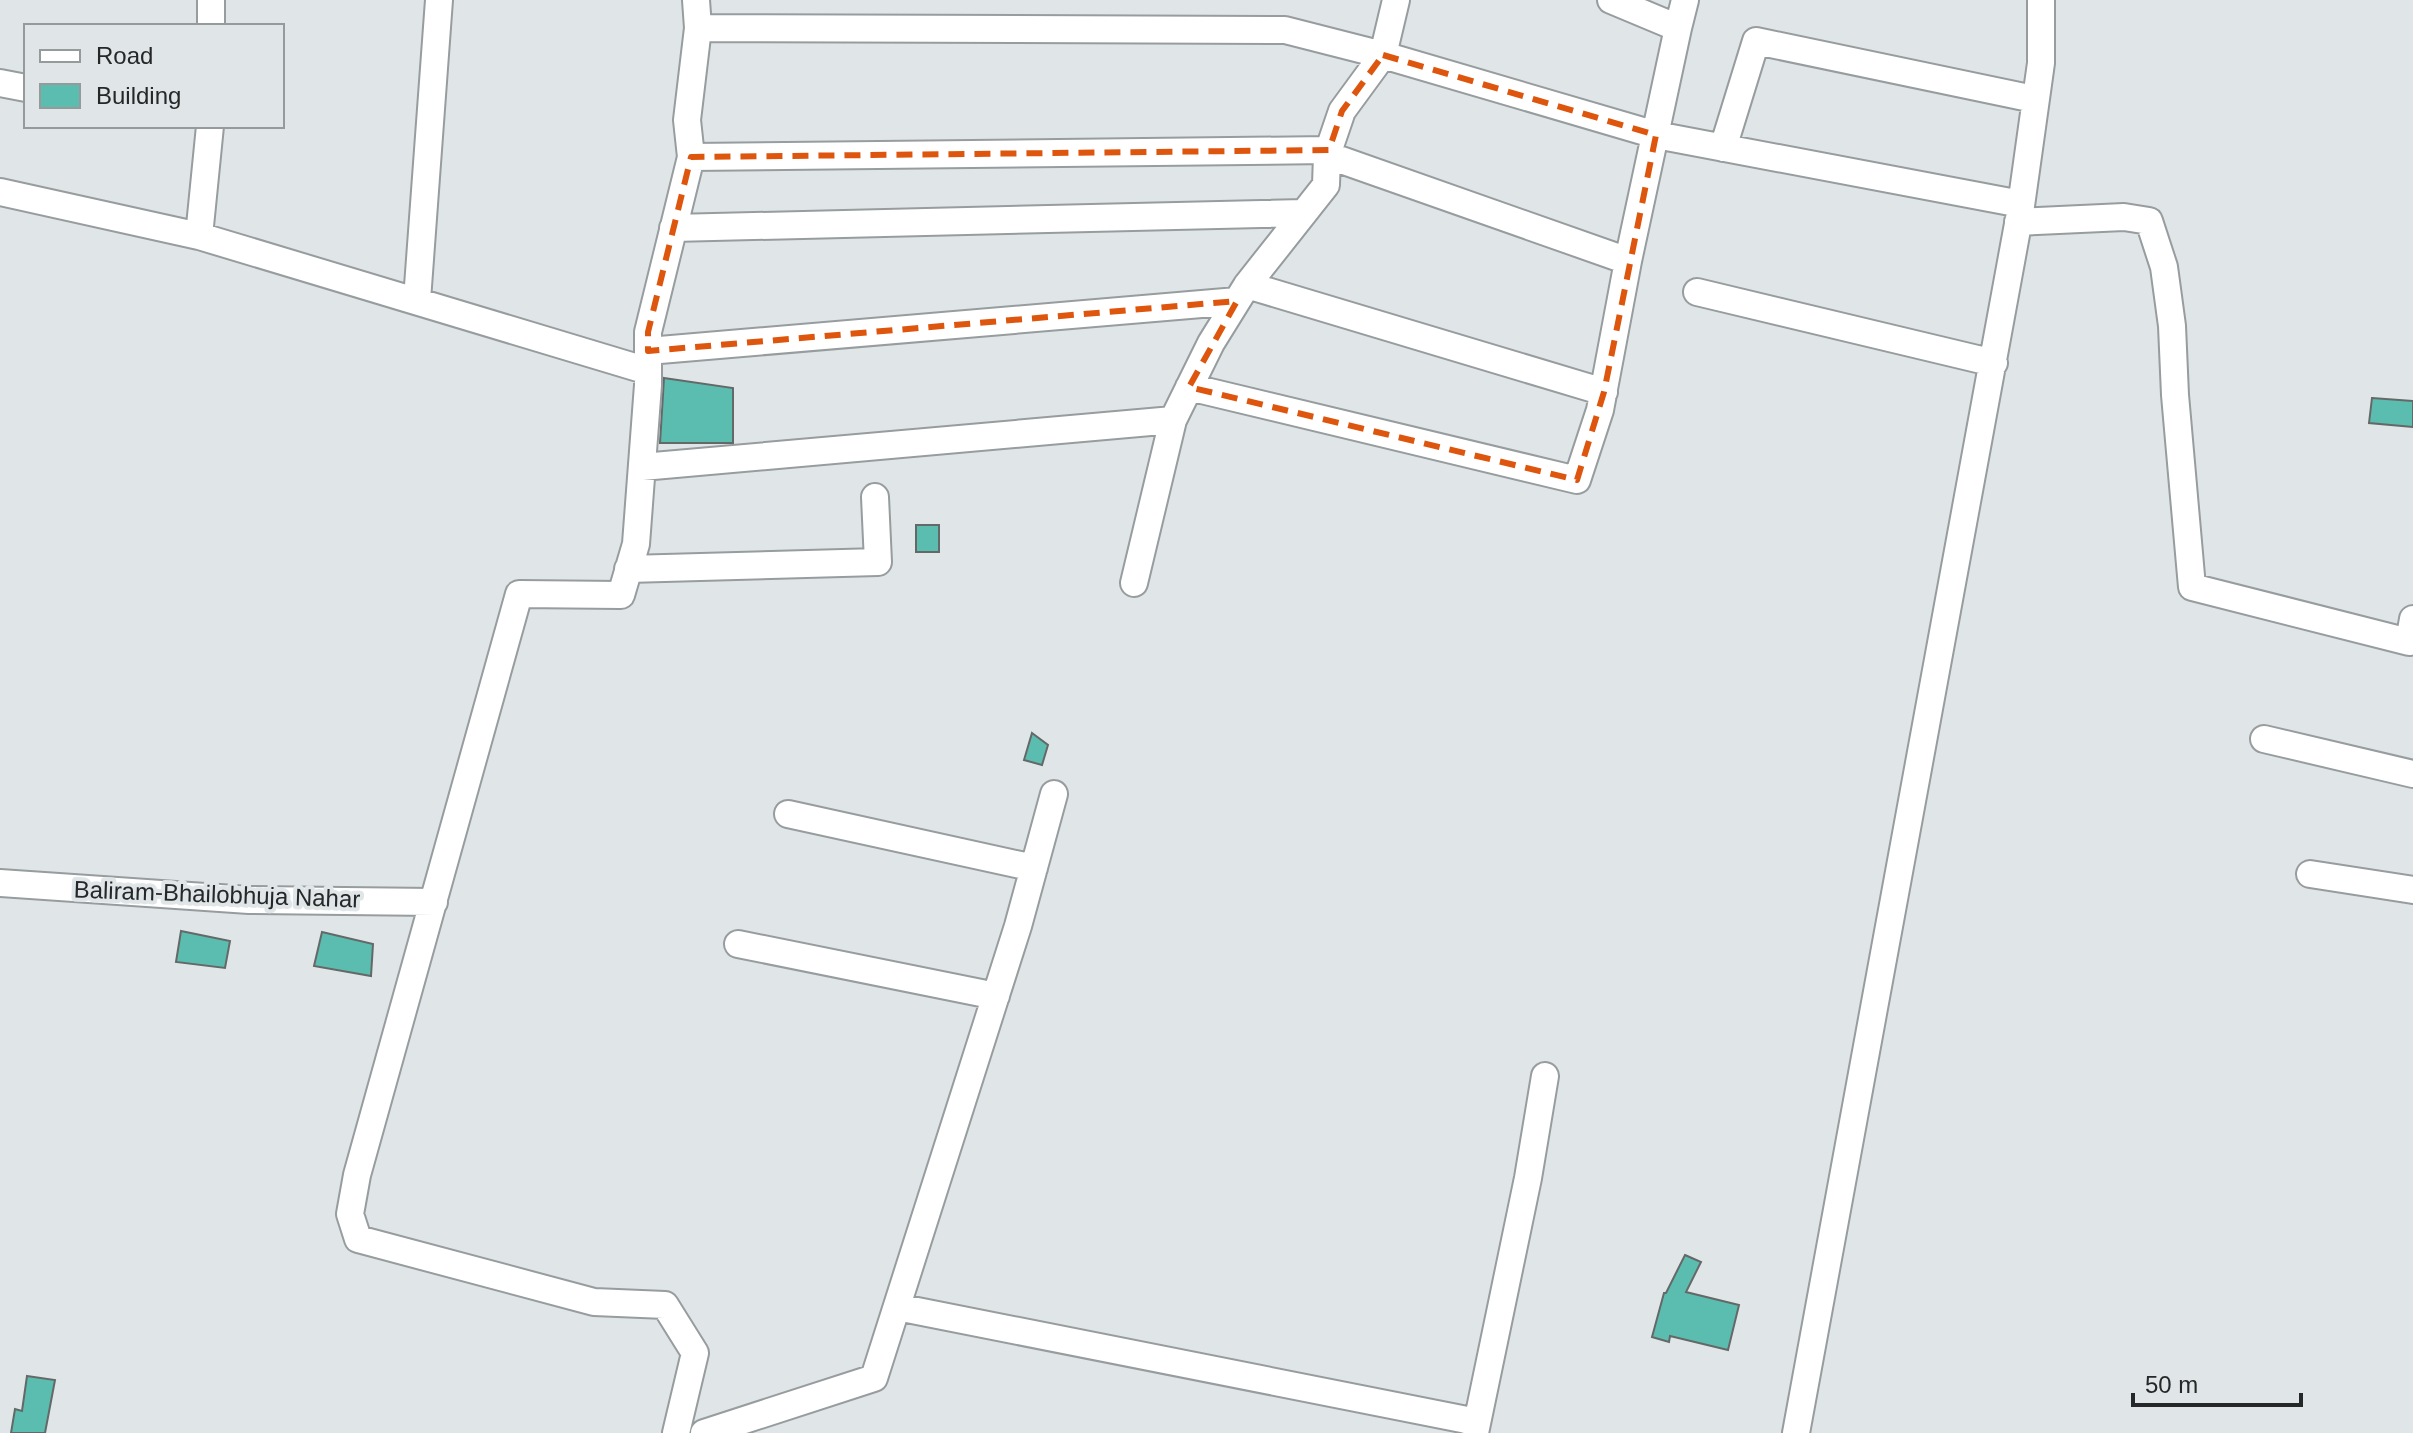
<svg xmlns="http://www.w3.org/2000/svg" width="2413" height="1433" viewBox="0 0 2413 1433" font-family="Arial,sans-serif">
	<rect width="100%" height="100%" fill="#e0e6e7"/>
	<path fill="#5bbdb0" stroke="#646968" stroke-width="2" d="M664 378 733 388V443H660Z
		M2372 398 2413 401V427L2369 423Z
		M916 525H939V552H916Z
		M1032 733 1048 745 1042 765 1024 760Z
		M181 931 230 941 225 968 176 962Z
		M322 932 373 944 371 976 314 966Z
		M1685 1255 1701 1262 1686 1292 1739 1305 1728 1350 1670 1336 1669 1342 1652 1337 1664 1293H1666Z
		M27 1376 55 1380 45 1433H11L15 1409 22 1411Z"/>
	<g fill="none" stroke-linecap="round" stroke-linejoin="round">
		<g stroke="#979c9e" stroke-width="30">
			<path id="street" d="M211 0V26
				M698 28 1285 30 1383 55 1656 135 2021 204
				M1678 28 1685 0
				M0 83 26 88
				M1723 148 1756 41 2034 99
				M1327 155 1628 261
				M691 157 1329 150
				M0 192 199 236 648 371
				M2018 222 2124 217 2149 221 2164 267 2172 326 2175 395 2192 587 2409 642 2413 619
				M673 228 1304 213
				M199 236 210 126
				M1247 285 1604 392
				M1697 292 1994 363
				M417 300 439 0
				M648 351 1237 301
				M1189 387 1577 480 1600 410 1628 261 1678 28 1611 0
				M642 467 1173 420
				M628 569 878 562 875 497
				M1134 583 1173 420 1211 343 1247 285 1326 185 1327 155 1342 111 1383 55 1396 0
				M2264 739 2413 774
				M788 814 1034 868
				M2310 874 2413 890
				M0 883 249 900 434 902
				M738 944 996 996
				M897 1307 1477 1422
				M676 1433 695 1353 665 1305 594 1302 358 1239 350 1214 357 1175 519 594 621 595 636 544 648 385V332L691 157 687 120 698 28 696 0
				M704 1433 874 1378 1018 926 1054 794
				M1475 1433 1528 1178 1545 1076
				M1796 1433 2020 213 2041 63V0"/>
		</g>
		<use href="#street" stroke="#fff" stroke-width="26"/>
	</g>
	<path fill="none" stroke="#de560d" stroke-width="6" stroke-dasharray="16 10" stroke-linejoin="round" d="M1383 55 1656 135 1604 392 1577 480 1189 387 1237 301 648 351V332L691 157 1329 150 1342 111Z"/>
	<g text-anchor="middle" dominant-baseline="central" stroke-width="8" stroke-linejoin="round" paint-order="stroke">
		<g font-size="24" fill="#252728" stroke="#e0e6e7">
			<text transform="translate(217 894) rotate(2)">Baliram-Bhailobhuja Nahar</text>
		</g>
	</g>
	<rect x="24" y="24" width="260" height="104" fill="#e0e6e7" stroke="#959a9b" stroke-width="2"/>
	<rect x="40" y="50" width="40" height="12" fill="#ffffff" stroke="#959a9b" stroke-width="2"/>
	<text x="96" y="64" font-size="24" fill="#252728">Road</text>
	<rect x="40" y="84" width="40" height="24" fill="#5bbdb0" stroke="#959a9b" stroke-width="2"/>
	<text x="96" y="104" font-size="24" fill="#252728">Building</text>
	<path d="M2133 1393v12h168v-12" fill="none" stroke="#252728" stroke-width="4"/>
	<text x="2145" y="1393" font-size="24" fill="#252728" stroke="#e0e6e7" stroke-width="6" paint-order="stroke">50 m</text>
</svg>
